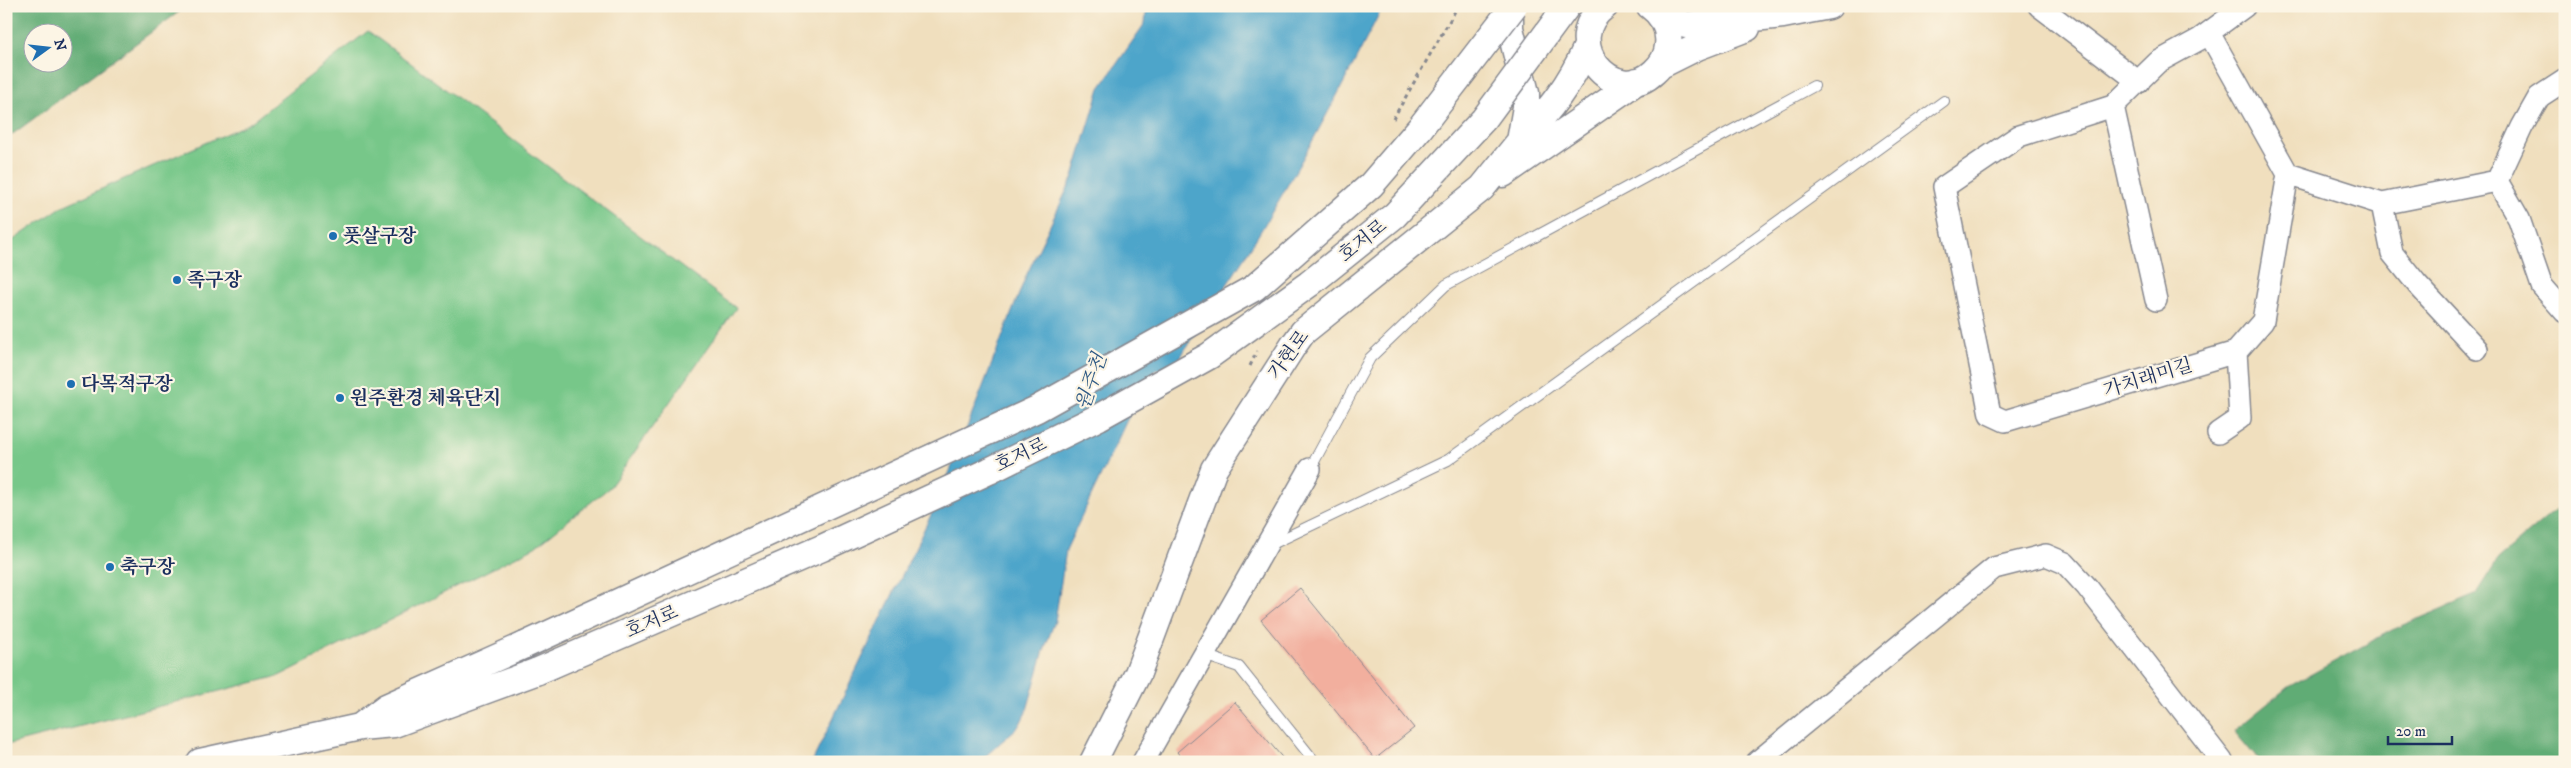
<svg xmlns="http://www.w3.org/2000/svg" width="2571" height="768" viewBox="0 0 2571 768" font-family="'IM FELL DW Pica','Noto Serif KR',serif">
	<rect width="100%" height="100%" fill="#fcf5e5"/>
	<filter id="ink" filterUnits="userSpaceOnUse"><feTurbulence type="fractalNoise" baseFrequency=".02" numOctaves="2"/><feDisplacementMap in="SourceGraphic" scale="10" xChannelSelector="R" yChannelSelector="G"/><feConvolveMatrix kernelMatrix="1 2 1 2 8 2 1 2 1" color-interpolation-filters="sRGB"/></filter>
	<filter id="wash" filterUnits="userSpaceOnUse"><feTurbulence type="fractalNoise" baseFrequency=".0096" numOctaves="4" result="noise"/><feDisplacementMap in="SourceGraphic" scale="20" xChannelSelector="R" yChannelSelector="G"/><feGaussianBlur stdDeviation="1.12" result="paint"/><feColorMatrix in="noise" values="0 0 0 0 0 0 0 0 0 0 0 0 0 0 0 0 0 1.4 0 .05"/><feComposite in="paint" operator="in"/></filter>
	<g filter="url(#wash)">
		<rect width="100%" height="100%" fill="#f0dfbe"/>
		<path fill="#77c789" stroke="#497b74" d="M368 31 736 308 610 487 535 547 279 676 6 745V245L63 206 250 123Z"/>
		<path fill="#61ac75" stroke="#3e6e6a" fill-rule="evenodd" d="M6 6H187L6 139ZM32 32H62V62H32Z
			M2565 502V762H2260L2234 731 2288 687 2392 630 2475 595 2498 559Z"/>
		<path fill="#4da5ca" stroke="#346a94" d="M1147 6H1383C1340 92 1294 178 1243 260 1221 295 1195 329 1176 366L1155 370 1127 420 1066 550 1055 621 1044 650 1027 710 1019 726 979 762H812L941 494 1026 276 1073 177 1100 88 1145 23Z"/>
		<g id="blocks">
			<path fill="#f2af9e" d="M1300 588 1414 728 1375 759 1261 620Z
				M1235 702 1286 762H1185L1177 752Z"/>
		</g>
	</g>
	<g filter="url(#ink)">
		<use href="#blocks" fill-opacity="0" stroke="#86878e" stroke-width="1"/>
		<g fill="none" stroke-linecap="round" stroke-linejoin="round">
			<g stroke="#86878e" stroke-width="12">
				<path id="service" d="M1310 469 1370 358 1446 285 1814 86
					M1270 545 1448 460 1944 101
					M1204 655 1239 667 1315 762"/>
			</g>
			<g stroke="#86878e" stroke-width="24">
				<path id="minor" d="M2039 6 2139 82
					M2245 6 2200 39 2158 62 2113 106 2019 136 1944 187 1990 414 2005 421 2236 352 2263 321 2288 174
					M2209 33 2288 174
					M2113 106 2156 300
					M2288 174 2382 204 2497 181 2522 127 2539 97 2565 80
					M2497 181 2519 219 2542 286 2565 312
					M2382 204 2392 253 2417 284 2477 349
					M2218 433 2240 418 2236 352
					M1143 762 1310 469
					M1757 762 1994 568 2046 555 2065 563 2087 587 2222 761"/>
			</g>
			<g stroke="#86878e" stroke-width="29">
				<path id="tertiary" d="M1605 6C1557 41 1614 109 1654 72 1662 65 1667 57 1668 46 1670 29 1664 16 1650 6
					M1658 12 1686 25 1783 15 1829 6
					M1661 65 1697 47 1747 28
					M1520 141C1549 111 1570 85 1587 46
					M1503 174 1637 81
					M361 726 386 707 525 645
					M200 762 360 727 394 724 538 671
					M1093 762 1138 673 1214 469 1293 346 1303 332 1482 188 1520 141 1526 107V93L1510 28V6"/>
			</g>
			<path stroke="#86878e" stroke-width="3" stroke-dasharray="4 4" stroke-linecap="butt" d="M1393 119 1458 6
				M1250 366 1257 351"/>
			<use href="#service" stroke="#fff" stroke-width="10"/>
			<use href="#minor" stroke="#fff" stroke-width="21"/>
			<use href="#tertiary" stroke="#fff" stroke-width="26"/>
			<g stroke="#86878e" stroke-width="29" stroke-linecap="butt">
				<path id="tertiary-bridge" d="M525 645 1037 409 1254 288 1371 185 1420 128 1514 6
					M538 671 822 548 989 471 1099 417 1209 356 1309 284 1395 215 1484 119 1567 6"/>
			</g>
			<use href="#tertiary-bridge" stroke="#fff" stroke-width="26"/>
		</g>
	</g>
	<g fill="#1f6fb2" stroke="#fcf5e5" stroke-width="2">
		<circle cx="333" cy="236" r="5"/>
		<circle cx="177" cy="280" r="5"/>
		<circle cx="71" cy="384" r="5"/>
		<circle cx="340" cy="398" r="5"/>
		<circle cx="110" cy="567" r="5"/>
	</g>
	<g text-anchor="middle" dominant-baseline="central" stroke-width="4.5" stroke-linejoin="round" paint-order="stroke">
		<g font-size="19" font-weight="bold" fill="#1b2f5e" stroke="#fcf5e5" text-anchor="start">
			<text x="343" y="236">풋살구장</text>
			<text x="187" y="280">족구장</text>
			<text x="81" y="384">다목적구장</text>
			<text x="350" y="398">원주환경 체육단지</text>
			<text x="120" y="567">축구장</text>
		</g>
		<g font-size="19" fill="#1b2f5e" stroke="#fcf5e5">
			<text transform="translate(1363 241) rotate(-39)">호저로</text>
			<text transform="translate(1289 355) rotate(-54)">가현로</text>
			<text transform="translate(2148 378) rotate(-17)">가치래미길</text>
			<text transform="translate(1021 455) rotate(-26)">호저로</text>
			<text transform="translate(652 622) rotate(-23)">호저로</text>
		</g>
		<g font-size="20" font-style="italic" fill="#2c5884" stroke="#fcf5e5">
			<text transform="translate(1092 382) rotate(-71)">원주천</text>
		</g>
	</g>
	<rect width="2571" height="768" fill="none" stroke="#fcf5e5" stroke-width="25"/>
	<g transform="translate(48 48) rotate(75)"><circle r="24" fill="#fcf5e5" stroke="#a2a6af"/>
	<path d="M0-4L9 19L0 12L-9 19Z" fill="#1f6fb2"/>
	<text y="-8" font-size="14" font-weight="bold" text-anchor="middle" fill="#1b2f5e">N</text>
	</g>
	<path d="M2388 736v8h64v-8" fill="none" stroke="#1b2f5e" stroke-width="2.5"/>
	<text x="2396" y="736" font-size="15" fill="#1b2f5e" stroke="#fcf5e5" stroke-width="4" paint-order="stroke">20 m</text>
</svg>
